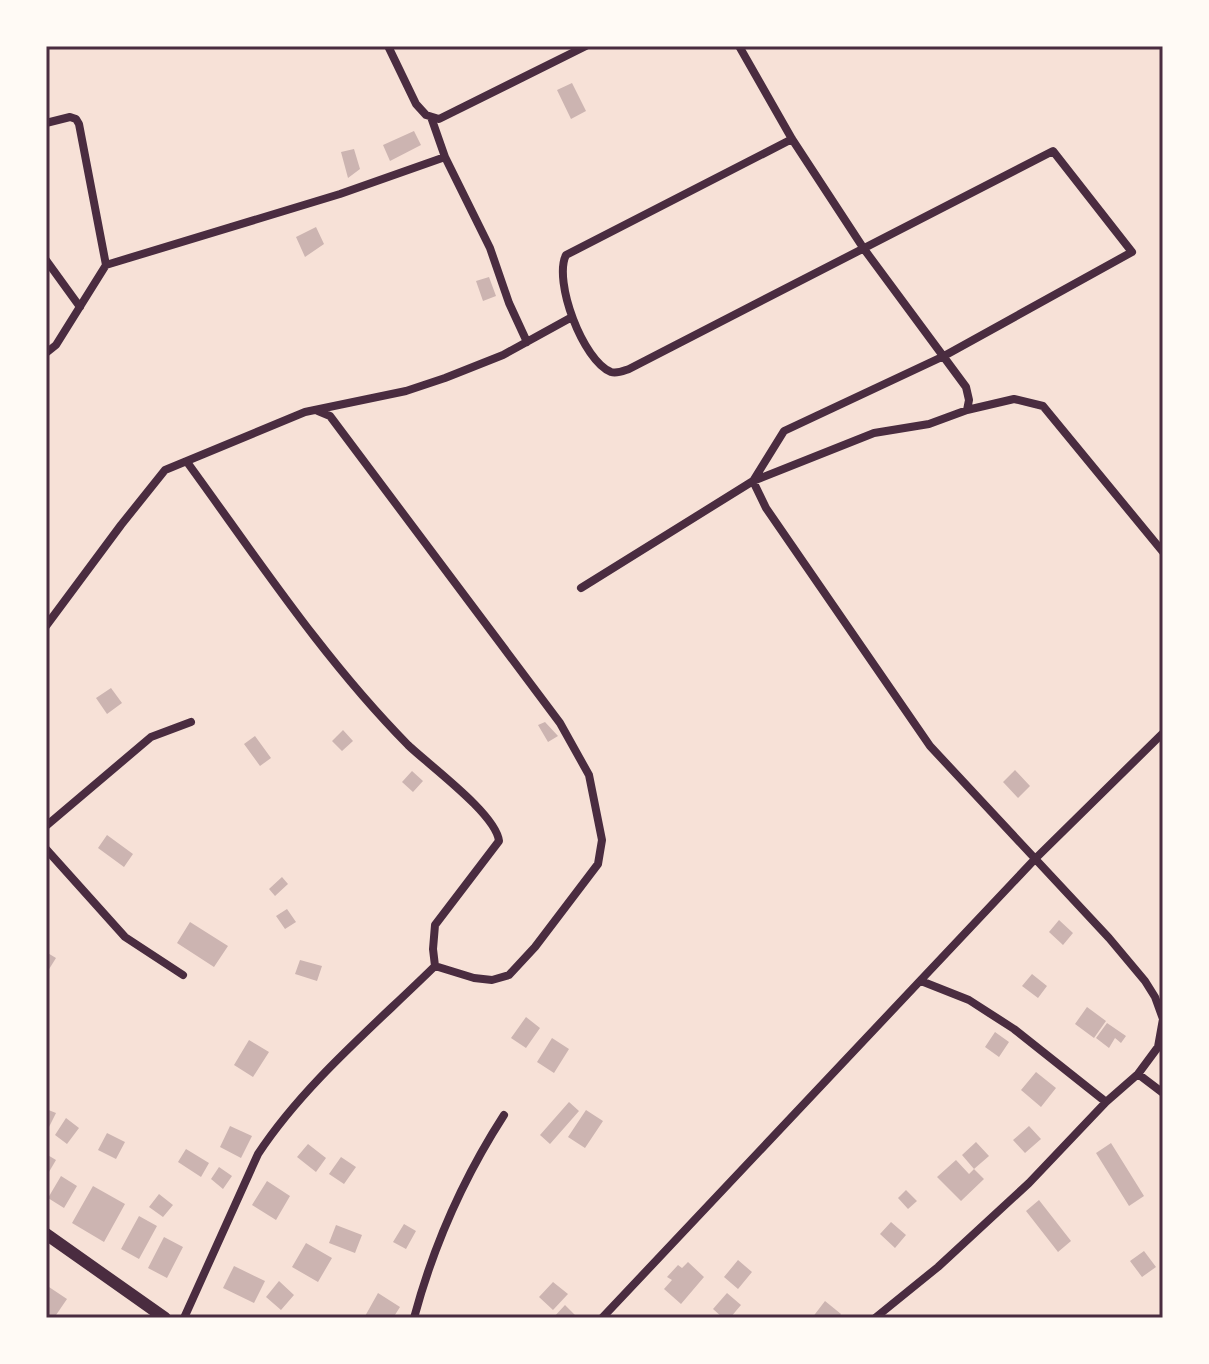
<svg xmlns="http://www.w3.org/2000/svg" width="1209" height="1364" viewBox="0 0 1209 1364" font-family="Lato,sans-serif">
	<rect width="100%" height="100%" fill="#f7e1d7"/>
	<path fill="#ccb4b1" d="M572 83 586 111 571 119 557 90Z
		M414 131 421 145 390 161 383 145Z
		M354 149 360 169 348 178 341 152Z
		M316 227 324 244 305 257 296 237Z
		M489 277 496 296 483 301 476 281Z
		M111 688 122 703 107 714 96 698Z
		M545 722 558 736 548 742 538 725Z
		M343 730 353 741 342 751 332 741Z
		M255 736 271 758 260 766 244 744Z
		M1015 770 1030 786 1018 798 1003 782Z
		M412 771 423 781 413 792 402 782Z
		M107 835 133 854 124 867 98 848Z
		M282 877 288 884 275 896 269 889Z
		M287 909 296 922 285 929 276 916Z
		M1059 920 1073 933 1063 945 1049 932Z
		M190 922 228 946 214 967 177 943Z
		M46 952 56 958 46 974Z
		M300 960 322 966 317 981 295 974Z
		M1032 974 1047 986 1038 998 1022 986Z
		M1087 1007 1106 1021 1094 1038 1075 1024Z
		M526 1017 540 1028 526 1048 511 1038Z
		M1107 1023 1126 1036 1121 1043 1115 1038 1109 1048 1096 1038Z
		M995 1032 1009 1042 999 1057 985 1047Z
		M552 1038 569 1049 554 1073 537 1062Z
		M249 1040 269 1052 253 1077 234 1065Z
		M1036 1072 1056 1088 1041 1107 1021 1090Z
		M569 1102 579 1111 550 1144 540 1135Z
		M46 1109 56 1113 48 1129 46 1128Z
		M586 1110 603 1121 585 1148 568 1137Z
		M66 1118 79 1128 67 1144 55 1135Z
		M230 1126 252 1136 241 1158 220 1147Z
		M1029 1126 1041 1139 1025 1153 1013 1140Z
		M107 1133 125 1142 116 1159 98 1150Z
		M976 1142 989 1156 974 1169 984 1179 961 1201 937 1177 956 1160 969 1174 974 1169 962 1155Z
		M1111 1143 1144 1196 1129 1206 1096 1153Z
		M308 1144 326 1158 316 1172 297 1157Z
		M186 1149 209 1163 201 1177 178 1162Z
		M46 1154 56 1160 46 1177Z
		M341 1157 356 1167 344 1184 329 1174Z
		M219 1167 232 1176 223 1189 211 1179Z
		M61 1176 77 1186 64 1208 48 1198Z
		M267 1181 290 1196 276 1220 252 1205Z
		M93 1186 125 1204 104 1242 72 1223Z
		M906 1190 917 1201 908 1209 898 1198Z
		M159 1194 173 1205 163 1217 149 1207Z
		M1039 1200 1071 1241 1058 1252 1026 1211Z
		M139 1216 157 1226 139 1259 121 1249Z
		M891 1222 906 1235 895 1248 880 1234Z
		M404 1224 416 1231 406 1249 393 1242Z
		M336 1225 362 1235 355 1253 329 1243Z
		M164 1237 183 1247 167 1278 148 1268Z
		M306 1243 332 1258 318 1282 292 1267Z
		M1144 1251 1156 1267 1142 1277 1130 1261Z
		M738 1260 752 1272 738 1289 724 1277Z
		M688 1262 704 1277 681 1304 664 1289 672 1280 667 1277 678 1265 682 1268Z
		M234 1266 265 1281 254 1303 223 1288Z
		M279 1281 294 1295 281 1310 266 1297Z
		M553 1282 568 1294 553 1310 539 1297Z
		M46 1285 67 1299 54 1318H46Z
		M378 1293 400 1307 393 1318H364Z
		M727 1293 741 1305 730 1318H723L713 1309Z
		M825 1301 841 1314 838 1318H812Z
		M565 1305 578 1318H553Z"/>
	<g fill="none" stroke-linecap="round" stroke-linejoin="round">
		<path stroke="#4a2c40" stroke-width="8" d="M388 46 416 104 426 115 439 119 586 46
			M739 46 792 139 864 249 966 387 969 400 967 410
			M46 123 70 117 76 119 79 124 106 265 56 345 46 353
			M792 139 566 255C553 281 583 361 611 372 617 374 623 371 629 369L1053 151 1132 252 944 356 784 431 753 481 766 508 930 746 1109 938 1145 981 1155 997 1163 1019 1158 1047 1138 1074 1106 1102 1029 1183 938 1267 875 1318
			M445 157 490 248 509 303 527 342
			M46 260 80 307
			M106 265 340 194 445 157 431 117
			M187 462C257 558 324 660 408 745 430 766 496 814 499 841L435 925 433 949 435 966 474 978 492 980 509 975 535 947 598 864 602 840 589 775 560 723 330 416 318 411
			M581 588 753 481 874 433 929 424 967 410 1014 399 1043 406 1163 552
			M46 626 121 525 165 470 305 412 406 391 445 378 503 355 572 317
			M46 826 151 737 191 722
			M46 849 125 937 183 975
			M921 981 969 1000 1014 1029 1106 1102
			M1138 1074 1163 1093
			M184 1318 258 1154C304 1084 375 1025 435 966
			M414 1318C433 1247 464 1177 504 1115
			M602 1318 1035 859 1163 733"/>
		<path stroke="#4a2c40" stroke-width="12" d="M46 1234 165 1318"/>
	</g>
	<rect width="1209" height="1364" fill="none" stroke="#fffaf5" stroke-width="96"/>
	<rect x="48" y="48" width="1113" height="1268" fill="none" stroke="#4a2c40" stroke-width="3"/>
</svg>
